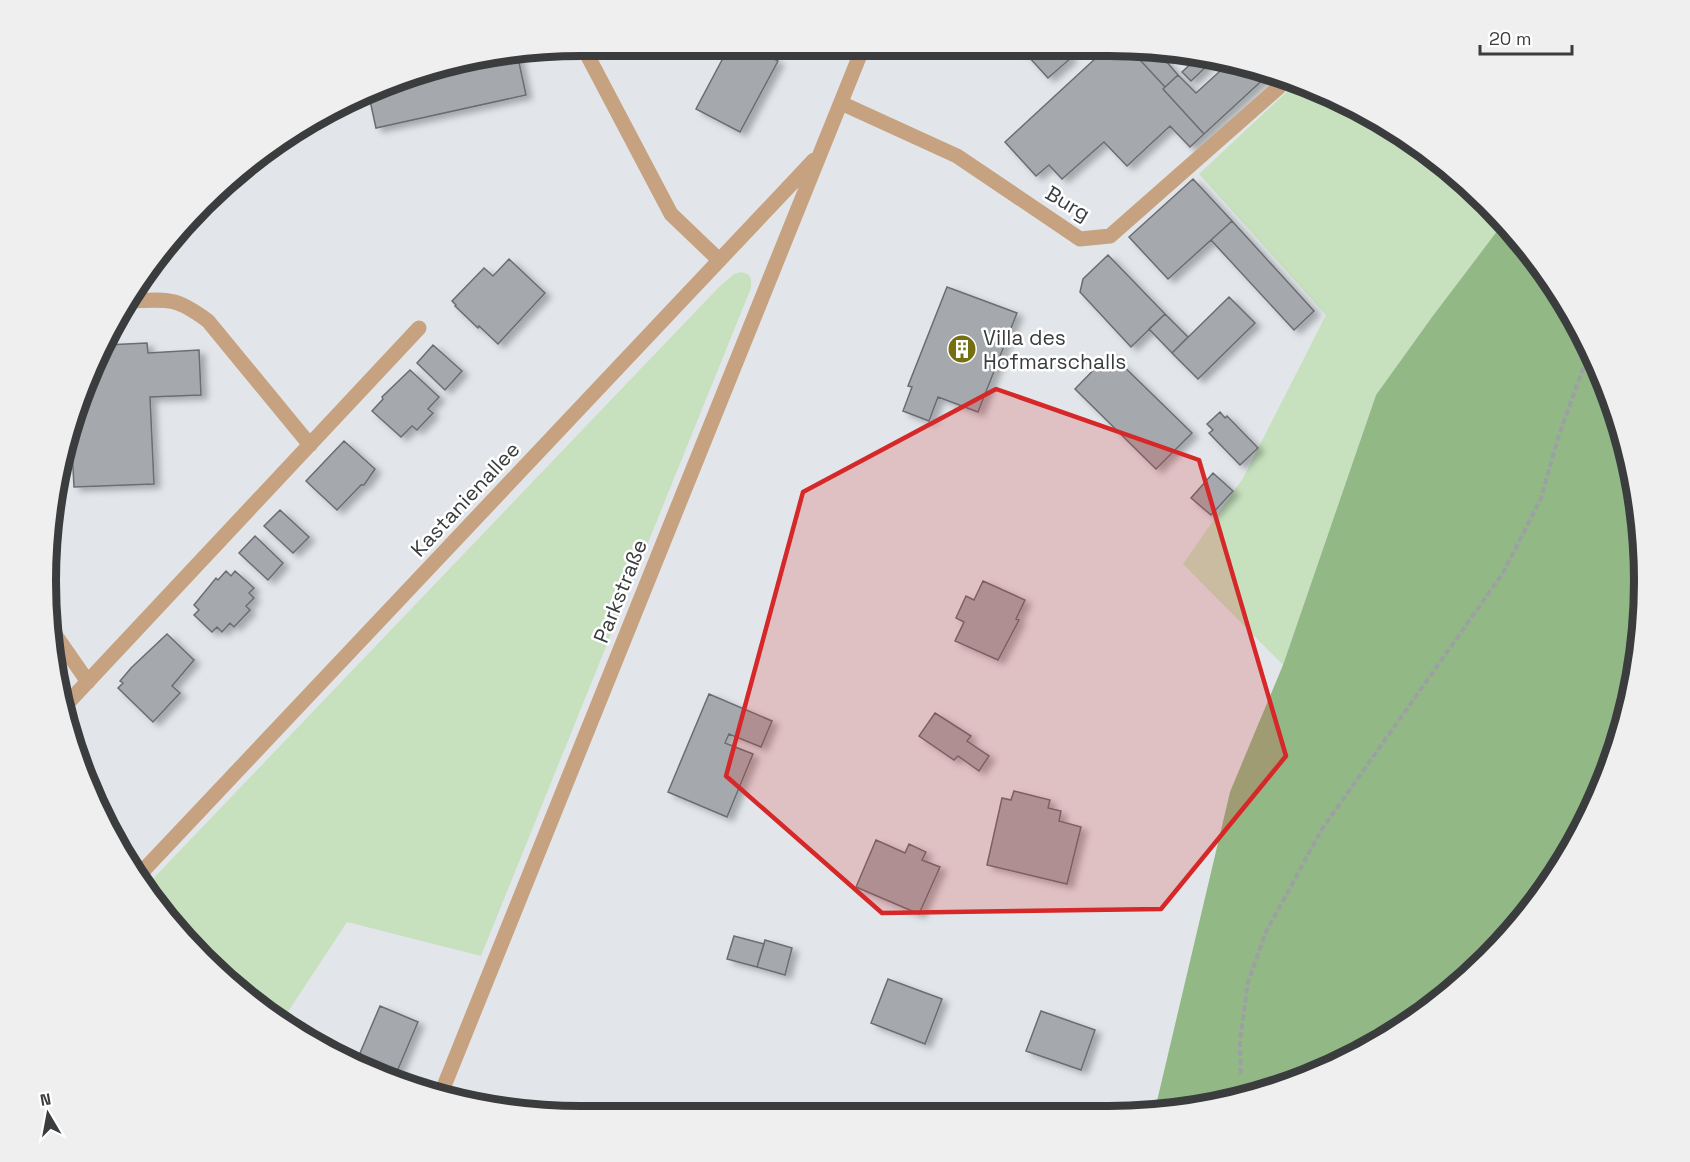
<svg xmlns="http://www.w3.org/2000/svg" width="1690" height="1162" viewBox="0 0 1690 1162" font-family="'Space Grotesk',sans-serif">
	<defs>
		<filter id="shadow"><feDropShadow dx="6" dy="4" stdDeviation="3" flood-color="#0004"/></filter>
	</defs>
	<rect width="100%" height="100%" fill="#e2e6ea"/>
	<path fill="#c7e1be" d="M1296 83 1346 100 1488 202 1504 222 1432 317 1376 395 1283 665 1183 564 1243 478 1326 315 1199 174Z
		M741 272 748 274 751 279V288L481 956 347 922 280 1024 202 960 148 884 719 287 734 274Z"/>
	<path fill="#92b886" d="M1504 222 1555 284 1604 376 1635 477 1645 581 1635 686 1604 786 1554 879 1488 960 1346 1062 1213 1107 1158 1112 1157 1101 1230 792 1283 665 1376 395 1432 317Z"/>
	<path fill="#a5a9ad" stroke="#6a6d71" stroke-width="1.5" filter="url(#shadow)" d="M730 45H748L778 61 740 132 696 109Z
		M1018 45H1060L1071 58 1048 78Z
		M1110 45 1128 47 1165 87 1163 89 1204 134 1190 147 1170 126 1127 166 1104 142 1062 179 1049 165 1036 176 1005 142Z
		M1128 47 1162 50 1159 53 1178 75 1165 87Z
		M517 53 526 95 376 128 369 96 442 63Z
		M1199 56 1208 65 1191 81 1182 72Z
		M1231 61 1269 74 1204 134 1163 89 1178 75 1196 93Z
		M1193 179 1232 221 1168 279 1129 237Z
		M1232 221 1314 311 1294 330 1211 240Z
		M1108 255 1165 314 1131 347 1080 292 1083 279Z
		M509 259 545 293 498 344 479 326 478 328 455 306 456 305 452 301 484 268 493 276Z
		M947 287 1017 313 978 412 938 397 929 421 903 411 912 387 908 386Z
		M1229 297 1255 323 1198 379 1172 353Z
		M1165 314 1188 337 1172 353 1149 329Z
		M147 343 148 353 199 350 201 395 150 397 154 484 74 487 71 430 86 376 105 345Z
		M433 345 462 371 445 390 417 363Z
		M1110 353 1192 433 1156 469 1075 389Z
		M410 370 439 397 428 409 433 413 417 430 412 426 401 437 372 411 383 399 382 397Z
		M1220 412 1225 418 1227 416 1258 448 1240 465 1209 433 1213 430 1207 424Z
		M344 441 375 469 364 485H361L337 510 306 481Z
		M1213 473 1233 491 1211 515 1191 498Z
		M280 510 309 537 293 553 264 526Z
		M255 536 283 563 268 580 239 553Z
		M226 571 231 576 235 571 254 588 249 593 254 598 246 606 250 610 234 627 230 623 222 632 217 627 212 632 194 615 199 610 194 605 216 578 218 580Z
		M983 581 1025 600 1016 619 1019 620 998 660 955 641 964 622 956 618 966 596 974 600Z
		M167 634 194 660 172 686 180 693 153 722 118 688 123 683 120 681 131 668Z
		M709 694 772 721 761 747 729 734 725 743 753 754 727 817 668 792Z
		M935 713 971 736 967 741 989 756 979 771 958 756 954 760 919 736Z
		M1014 791 1050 800 1048 808 1061 811 1059 821 1081 827 1067 884 987 865 1002 798 1011 800Z
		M876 840 905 853 909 844 926 852 922 860 940 867 919 914 856 887Z
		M734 936 764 944 757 967 727 959Z
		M765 940 792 948 785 975 757 967Z
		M888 979 942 999 925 1044 871 1023Z
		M380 1006 418 1022 393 1081 376 1076 355 1065Z
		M1041 1011 1095 1030 1081 1070 1026 1051Z"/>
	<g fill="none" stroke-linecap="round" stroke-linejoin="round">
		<path stroke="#9da0a3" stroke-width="4" stroke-dasharray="6 3" stroke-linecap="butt" d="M1241 1074 1240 1041 1248 982 1266 932 1322 829 1503 573 1541 498 1558 438 1590 349"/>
		<path stroke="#c6a280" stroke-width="15" d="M582 45 671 214 719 260
			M1241 1096V1097"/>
		<path stroke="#c6a280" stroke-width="15" d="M841 103 957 156 1080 239 1110 236 1279 87
			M132 301C170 299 177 298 208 321L310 445
			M54 633 88 682
			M63 708 419 328
			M140 874 814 160
			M440 1096 864 45"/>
	</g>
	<path fill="#d62828" fill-opacity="0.2" stroke="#d62828" stroke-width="4.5" stroke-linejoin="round" d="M996 389 1199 460 1286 756 1161 909 882 913 726 776 803 492Z"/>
	<defs>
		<g id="building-disc" transform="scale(1.5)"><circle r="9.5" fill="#746f10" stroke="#fff"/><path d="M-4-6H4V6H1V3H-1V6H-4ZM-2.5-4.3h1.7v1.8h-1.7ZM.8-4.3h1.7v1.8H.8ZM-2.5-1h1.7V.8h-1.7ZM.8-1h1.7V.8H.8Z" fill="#fff"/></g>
	</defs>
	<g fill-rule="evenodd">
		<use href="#building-disc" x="962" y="349"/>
	</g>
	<g text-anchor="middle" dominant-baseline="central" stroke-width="5" stroke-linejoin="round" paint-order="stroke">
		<g font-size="21" fill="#3a3c3e" stroke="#fff">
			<text transform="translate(1068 203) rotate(31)">Burg</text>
			<text transform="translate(465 499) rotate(-47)">Kastanienallee</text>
			<text transform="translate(620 591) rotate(-68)">Parkstraße</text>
		</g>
		<g font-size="21" fill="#3a3c3e" stroke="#fff" text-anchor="start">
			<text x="983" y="337">Villa des<tspan x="983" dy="24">Hofmarschalls</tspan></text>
		</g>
	</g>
	<path d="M0 0H1690V1162H0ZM581 56H1109A525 525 0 0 1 1634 581V581A525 525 0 0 1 1109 1106H581A525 525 0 0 1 56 581V581A525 525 0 0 1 581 56Z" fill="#efeff0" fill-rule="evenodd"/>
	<path fill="none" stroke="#3a3c3e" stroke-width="8" d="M581 56H1109A525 525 0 0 1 1634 581V581A525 525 0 0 1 1109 1106H581A525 525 0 0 1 56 581V581A525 525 0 0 1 581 56Z"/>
	<g transform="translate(48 1114) rotate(350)" stroke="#ffffff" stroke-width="4.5" paint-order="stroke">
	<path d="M0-4.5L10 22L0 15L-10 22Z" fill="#3a3c3e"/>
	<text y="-9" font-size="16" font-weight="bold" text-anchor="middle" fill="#3a3c3e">N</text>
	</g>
	<path d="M1480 45v9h92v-9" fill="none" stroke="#3a3c3e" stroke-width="3"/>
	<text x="1489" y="45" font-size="18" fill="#3a3c3e" stroke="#ffffff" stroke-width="4.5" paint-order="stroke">20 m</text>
</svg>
